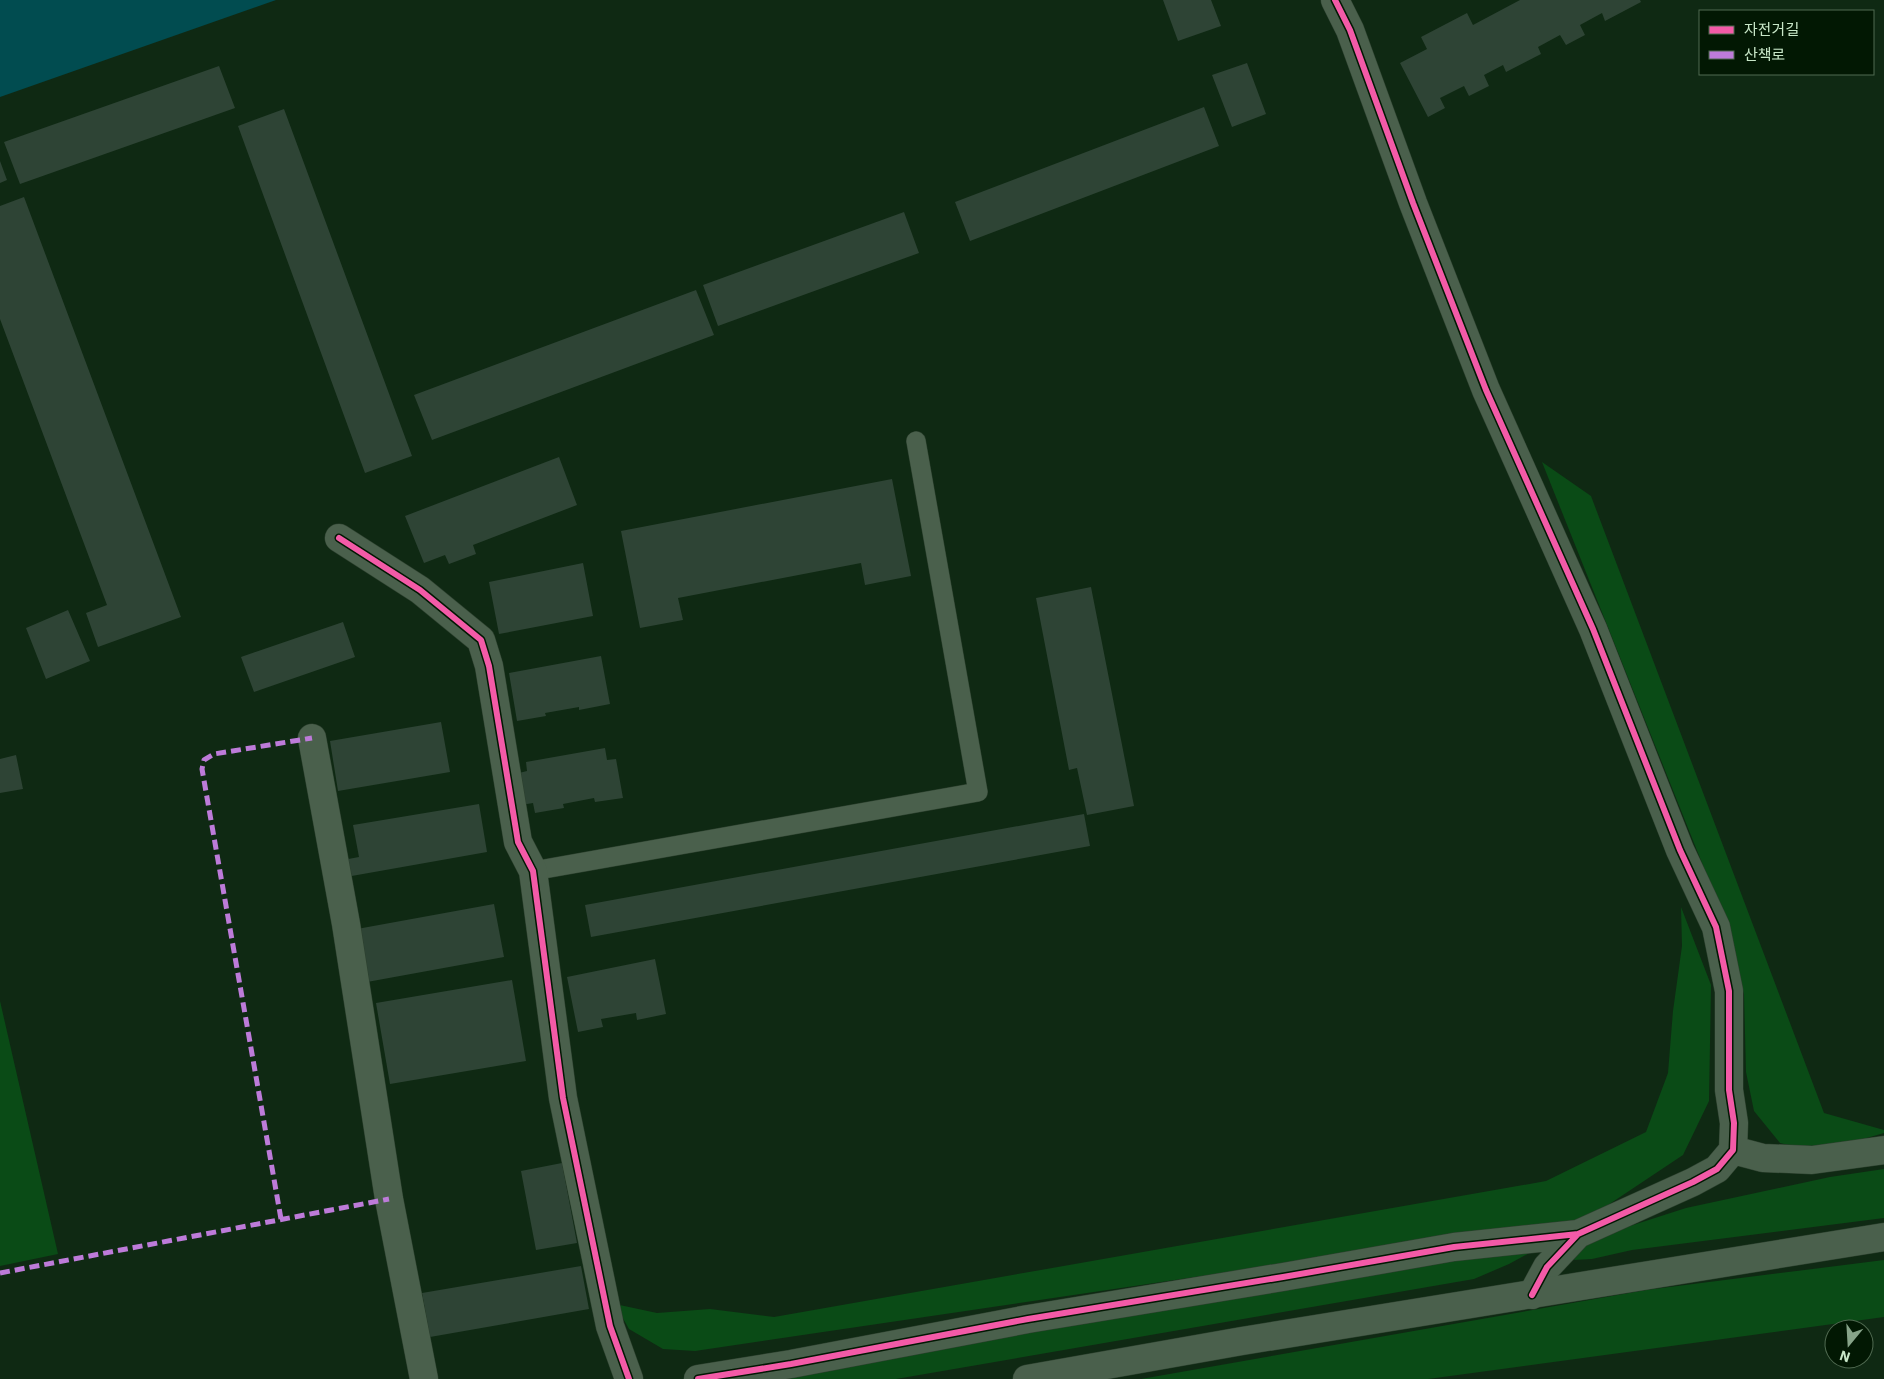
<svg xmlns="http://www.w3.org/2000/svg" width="1884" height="1379" viewBox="0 0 1884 1379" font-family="'IBM Plex Sans','Noto Sans KR',sans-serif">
	<rect width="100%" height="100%" fill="#0f2913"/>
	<path fill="#0a4b16" d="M1542 462 1591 496 1824 1113 1884 1130V1133L1818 1152 1780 1143 1754 1111 1746 1072 1744 994 1708 878Z
		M1681 907 1711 985 1709 1101 1683 1155 1587 1219 695 1351 663 1349 629 1329 615 1304 657 1313 710 1309 774 1317 1546 1181 1646 1132 1668 1073 1673 1011 1682 946Z
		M0 1001 58 1254 0 1266Z
		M1884 1169V1218L1632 1250 1592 1259 1574 1260 1577 1249 1602 1235 1686 1208 1830 1177Z
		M1546 1244 1509 1264 1474 1279 896 1379H738Z
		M1884 1260V1317L1428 1379H1141L1646 1290Z"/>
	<path fill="#014c50" d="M0 0H276L0 97Z"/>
	<path fill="#2e4435" d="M1163 0H1211L1221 26 1178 41Z
		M1520 0H1640L1641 2 1605 21 1602 13 1580 25 1585 35 1566 45 1560 35 1538 47 1541 54 1506 72 1503 65 1484 75 1489 86 1469 96 1464 86 1440 98 1445 108 1428 117 1400 63 1427 49 1421 37 1467 13 1473 25Z
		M1247 63 1266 114 1232 127 1212 75Z
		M219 66 235 108 20 184 4 142Z
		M1204 107 1219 146 970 241 955 202Z
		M284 109 412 456 365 473 238 126Z
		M0 161 7 180 0 183Z
		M24 197 181 617 98 647 86 613 107 605 0 319V206Z
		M904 212 919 253 718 326 703 285Z
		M696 290 714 335 432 440 414 395Z
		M559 457 577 505 473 545 476 554 449 564 445 555 424 563 405 516Z
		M892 479 911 576 865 585 861 563 678 598 683 620 640 628 621 531Z
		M583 563 593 616 499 634 489 582Z
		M1091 587 1134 806 1087 815 1077 768 1069 770 1036 598Z
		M68 610 90 661 46 679 26 628Z
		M343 622 355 657 254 692 241 657Z
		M601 656 610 704 579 710V707L545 713 546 716 517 721 509 673Z
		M441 722 450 772 338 791 330 741Z
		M605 748 607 760 616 759 623 798 595 802 594 798 563 804 564 808 535 813 533 803 521 805 515 774 527 771 526 762Z
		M16 755 23 789 0 793V759Z
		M479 804 487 852 346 877 343 860 359 857 353 825Z
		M1084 814 1090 846 591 937 585 905Z
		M494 904 504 957 367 982 357 929Z
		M655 959 666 1014 637 1020 636 1013 601 1019 603 1027 578 1032 567 977Z
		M512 980 526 1061 390 1084 376 1003Z
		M562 1163 577 1243 536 1250 521 1171Z
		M581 1266 589 1309 430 1337 422 1293Z"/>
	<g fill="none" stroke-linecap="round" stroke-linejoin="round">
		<g stroke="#2d412f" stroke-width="20">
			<path id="service" d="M533 871 978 792 916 441"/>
		</g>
		<g stroke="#2d412f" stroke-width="29">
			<path id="minor" d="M1335 0 1350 30 1413 203 1486 390 1593 629 1680 850 1716 927 1729 991V1090L1734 1123 1733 1150 1717 1169 1693 1182 1578 1234 1547 1267 1532 1295
				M339 538 420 590 481 640 489 666 518 842 533 871 563 1098 610 1326 629 1379
				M312 738 346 924 389 1199 424 1379
				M1733 1150 1763 1158 1812 1160 1884 1150
				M698 1379 791 1364 1028 1319 1283 1277 1454 1247 1578 1234"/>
		</g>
		<g stroke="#2d412f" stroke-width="29">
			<path id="tertiary" d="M1027 1379 1242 1341 1884 1237"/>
		</g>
		<use href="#service" stroke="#4a604c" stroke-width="19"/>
		<use href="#minor" stroke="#4a604c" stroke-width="28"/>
		<use href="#tertiary" stroke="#4a604c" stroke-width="28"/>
		<path stroke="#bd7bd9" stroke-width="5" stroke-dasharray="10 5" stroke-linecap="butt" d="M281 1219 202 769 204 760 214 754 312 738
			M0 1273 389 1199"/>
		<g stroke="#021803" stroke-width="9">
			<path id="cycleway" d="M1335 0 1350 30 1413 203 1486 390 1593 629 1680 850 1716 927 1729 991V1090L1734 1123 1733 1150 1717 1169 1693 1182 1578 1234 1547 1267 1532 1295
				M339 538 420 590 481 640 489 666 518 842 533 871 563 1098 610 1326 629 1379
				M698 1379 791 1364 1028 1319 1283 1277 1454 1247 1578 1234"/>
		</g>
		<use href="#cycleway" stroke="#f35aa7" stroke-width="6"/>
	</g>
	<rect x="1699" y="10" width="175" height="65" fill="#021803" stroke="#516b52"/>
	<rect x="1709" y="26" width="25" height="8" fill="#f35aa7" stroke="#516b52"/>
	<text x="1744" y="35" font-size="15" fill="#c8e7c8">자전거길</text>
	<rect x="1709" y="51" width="25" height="8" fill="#bd7bd9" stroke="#516b52"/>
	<text x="1744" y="60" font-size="15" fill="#c8e7c8">산책로</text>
	<g transform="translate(1849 1344) rotate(198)"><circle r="24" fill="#021803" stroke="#516b52"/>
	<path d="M0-4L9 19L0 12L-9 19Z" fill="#87a489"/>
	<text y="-8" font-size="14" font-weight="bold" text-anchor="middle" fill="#c8e7c8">N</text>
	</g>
</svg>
